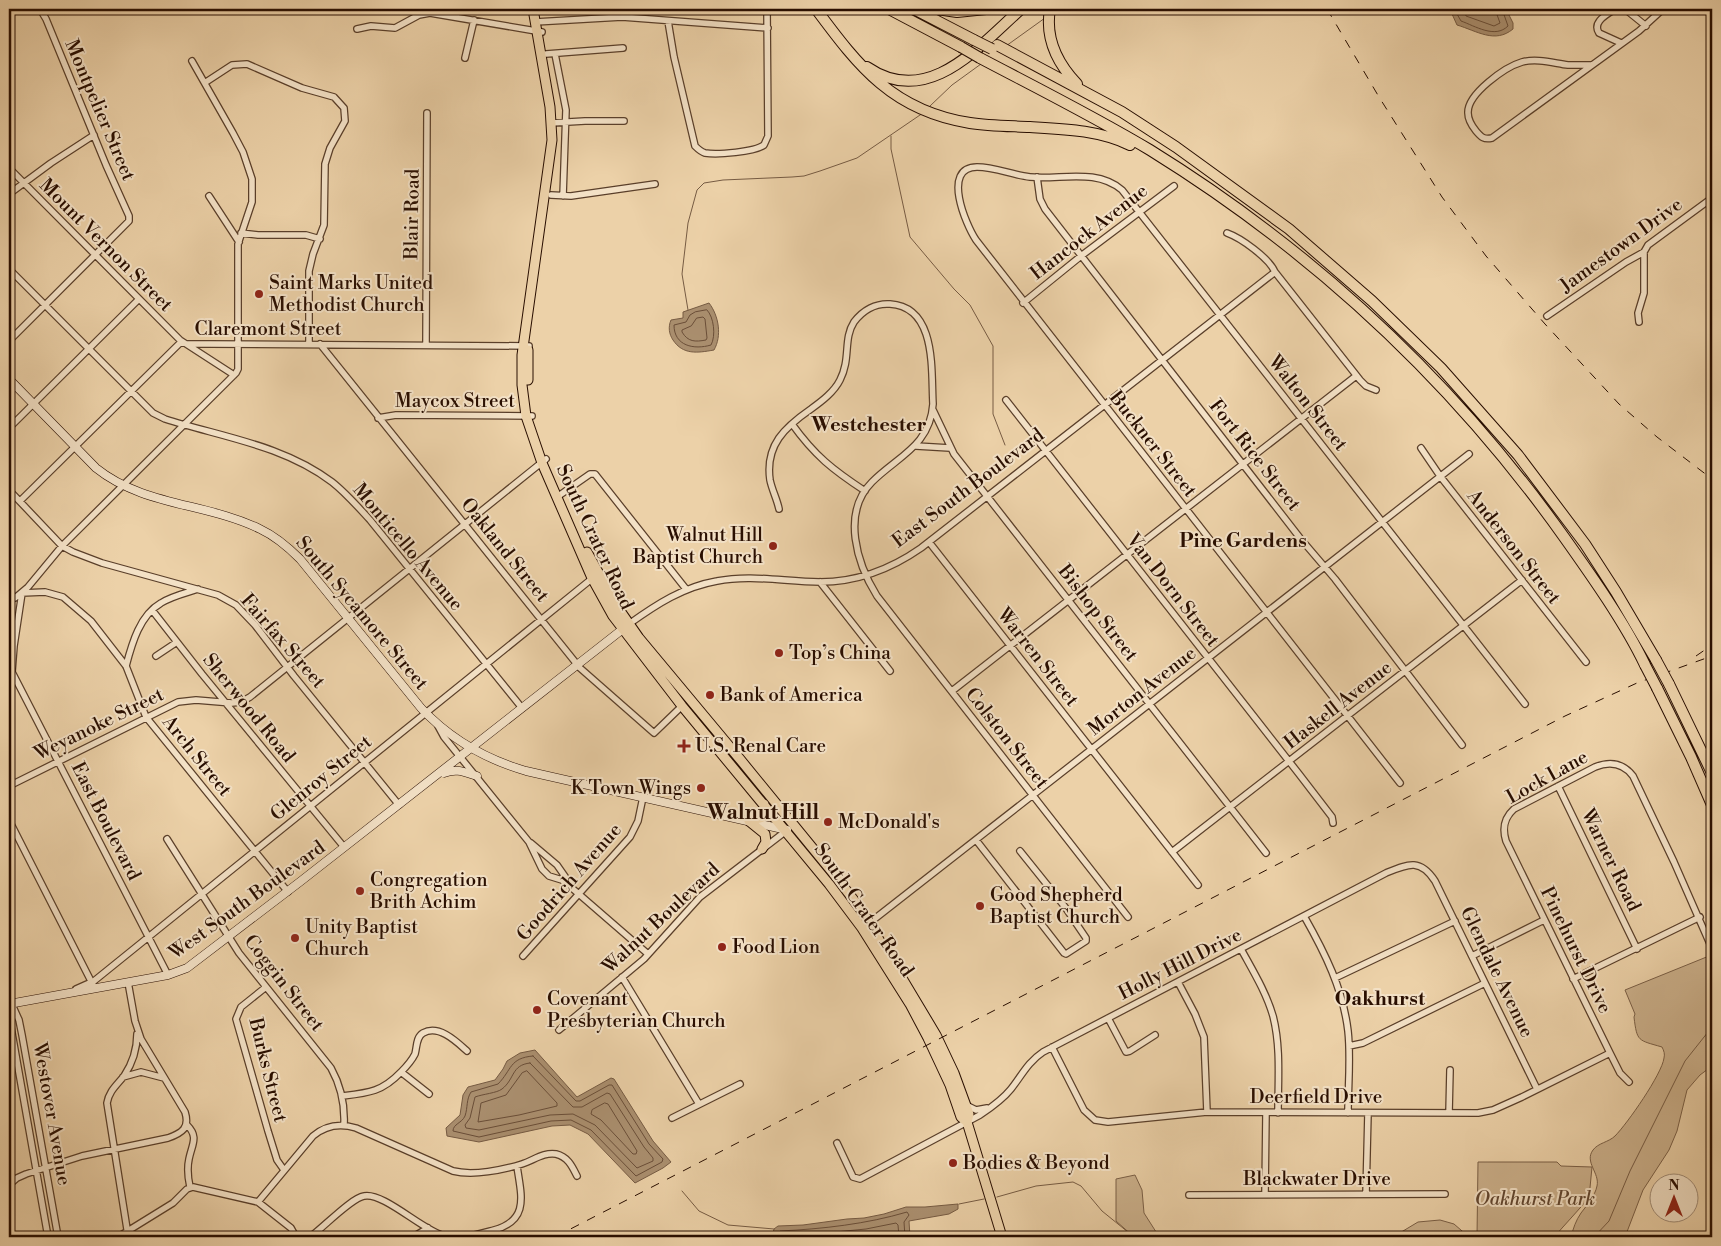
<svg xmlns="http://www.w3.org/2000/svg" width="1721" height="1246" viewBox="0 0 1721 1246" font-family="'Libre Bodoni',serif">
	<rect width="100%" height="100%" fill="#ecd1a8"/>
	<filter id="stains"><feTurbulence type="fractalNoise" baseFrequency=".004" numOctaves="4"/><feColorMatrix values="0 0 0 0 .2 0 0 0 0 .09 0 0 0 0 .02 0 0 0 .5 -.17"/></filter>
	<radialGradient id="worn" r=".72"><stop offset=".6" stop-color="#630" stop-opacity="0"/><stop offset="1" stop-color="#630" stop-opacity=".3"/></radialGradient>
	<path fill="#cbb08b" stroke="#7a5f46" d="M1709 956 1712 965V1066L1700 1075 1687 1090 1677 1131 1669 1150 1643 1190 1625 1237H1571C1573 1229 1576 1220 1581 1213 1587 1205 1595 1196 1597 1186 1600 1173 1584 1162 1593 1150 1598 1143 1609 1142 1615 1136 1627 1124 1662 1074 1664 1058 1665 1054 1664 1051 1662 1047 1638 1040 1637 1042 1634 1017L1635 1014 1625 990Z
		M1478 1162H1557L1561 1166 1592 1167 1589 1198 1554 1237H1480L1477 1236Z
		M1135 1175 1142 1190 1144 1213 1158 1235 1166 1237H1134L1116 1221V1179Z
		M1440 1220 1454 1224 1469 1237H1393L1418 1222Z"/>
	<path fill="#aa8f6f" stroke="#765b43" d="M1452 9H1506L1513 23V29C1495 44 1477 31 1457 25L1452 14Z
		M709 303C719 316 722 336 714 350 697 353 683 355 673 340 669 334 668 327 671 320L683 318V312Z
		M535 1050 577 1097 611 1078 614 1079 653 1141 671 1162 663 1168 635 1183 588 1134 570 1125 552 1126 479 1142 447 1136 446 1128 460 1115 463 1095 468 1087 495 1080 503 1069 507 1061 520 1053Z
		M958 1204V1209L949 1214 909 1221 910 1237H772L774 1229 778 1226 803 1225 847 1219 864 1218 884 1214 906 1207H925Z"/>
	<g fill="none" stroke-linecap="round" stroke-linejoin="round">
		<path stroke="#6a4e38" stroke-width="1" d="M1457 9V14L1461 21C1475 26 1495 39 1508 26L1502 9
			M1464 9 1466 16 1494 26 1500 23 1495 9
			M707 310C714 317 716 336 711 345 694 350 674 346 674 325L686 322 690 315 695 312Z
			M697 318 703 317 705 319 707 338 706 340C695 342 688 342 682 332V330L691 326Z
			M533 1056 576 1101H580L609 1085H612L649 1144 663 1159 662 1162 636 1176 591 1130 571 1120 551 1121 479 1137 453 1131C453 1124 462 1123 465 1116 468 1107 466 1100 471 1092L498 1084C512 1070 509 1058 533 1056Z
			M530 1063 573 1107H582L607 1093 610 1094 644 1147 653 1158V1161L637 1168 595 1125 573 1114 550 1115 479 1130 466 1128 465 1125 470 1118 475 1097C483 1094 497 1093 502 1089 515 1079 511 1065 530 1063Z
			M527 1071 557 1103V1106L519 1115 478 1122 481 1103 506 1095 522 1073Z
			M605 1103 608 1104 637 1151 636 1154H633L601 1120 591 1114 592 1110Z
			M777 1237 780 1231C822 1229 867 1224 907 1212L909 1215 904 1222 905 1237
			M784 1237 866 1229 896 1223 898 1225 899 1237"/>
		<path stroke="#765b43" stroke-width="1" d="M1054 11 1058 9
			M1006 46 1045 18
			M930 106 952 85 981 64
			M891 136V149L910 237 954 289 970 305 993 346V414L1005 445
			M688 310 682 274 688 223 697 190 704 183 723 180 792 177 804 176 820 171 857 158 923 113
			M682 1191 699 1211 728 1225 774 1229
			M997 1197 1036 1186 1073 1182 1081 1186 1102 1211 1134 1237
			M959 1204 984 1199
			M1414 1237C1427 1231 1438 1232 1451 1237
			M1594 1237 1609 1221 1630 1171 1685 1061 1712 1027"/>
		<g stroke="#5a3f2a" stroke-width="8">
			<path id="street" d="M1615 9C1606 15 1592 22 1599 33L1621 43
				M1625 9 1646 26
				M668 21 674 57 695 146C698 149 701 152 705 153 717 155 755 152 764 145L768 136 767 9
				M535 22 622 17 768 28
				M357 29 371 26 395 28 419 15 430 13 542 32
				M546 54 623 48
				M555 54 566 110 563 196
				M465 58 474 20
				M1591 65C1584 65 1576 65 1568 65 1553 63 1537 58 1522 62 1505 67 1467 94 1468 113 1468 120 1472 126 1476 131 1481 137 1484 140 1492 138L1639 31 1663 9
				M206 82 232 65 247 64 302 88 334 97 344 108 345 121 330 148 325 164 324 225 313 254 309 271V344
				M551 123 585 121H624
				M9 168 180 340 234 375
				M1037 177 1040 199 1045 209 1300 538 1335 579 1462 745
				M9 194 51 163 94 135
				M551 195 571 196 655 184
				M209 196 239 242
				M241 233 258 235H306L320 239
				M1227 233C1241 238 1269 258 1275 272L1360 380 1366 386 1376 390
				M9 269 153 413 165 419C222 437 283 445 332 482 346 493 358 507 370 520L522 708
				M1023 303 1081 256 1174 186
				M1547 316 1626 262 1644 252 1648 245 1712 198
				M1639 322 1638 313 1644 293V252
				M9 341 129 221V216L106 165 46 19 40 9
				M320 344 580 668 654 733 682 706
				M426 345 427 113
				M1006 400 1299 774 1332 817 1333 823
				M933 410 954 454 1266 853
				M378 418 396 415 532 416
				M792 424C815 456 833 470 865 491
				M9 428 139 299
				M916 446 950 448
				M1421 448 1440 476 1586 662
				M9 490 62 546 73 552 102 563 218 595 236 605 255 625 294 676 399 805
				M557 497 590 474H595L686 589
				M20 501 181 342 187 344H210L529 346
				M779 509C777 499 772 490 770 480 765 445 785 427 811 409 822 401 834 392 840 380 851 359 843 339 854 322 863 310 876 303 890 304 937 307 931 370 933 404 930 446 898 456 872 482 841 513 857 564 877 596L1128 917
				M929 542 1198 885
				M820 582 890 671
				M9 600 15 598 28 587 62 546 236 373 238 369V244L252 202V179L243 152 233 133 192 61
				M152 610 202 674 344 847
				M629 624C657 604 683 587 717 581 751 574 786 582 820 582 857 582 891 569 921 548L1275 272
				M156 656 177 642
				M126 666C132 643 140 615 161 603 172 596 186 593 198 589
				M952 691 1356 376
				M438 726 444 737 529 842 542 869 549 876 562 880 573 889 648 954
				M1400 783 976 240C966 225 941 167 977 167 995 167 1012 175 1030 177 1061 180 1096 168 1122 190L1525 704
				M9 786 178 702 196 700 232 703 241 702 250 697 546 459
				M1558 786 1637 949
				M9 820 93 985
				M167 839 239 953 331 1068C341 1086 345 1105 344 1125
				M976 840 1064 953 1066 954 1086 941V938L1065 907 1020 851
				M531 843 557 865 571 885
				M1172 852 1522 580
				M1304 916C1325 953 1343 989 1348 1031 1351 1058 1348 1086 1348 1113
				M868 924 1469 454
				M1241 949C1253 971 1266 992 1273 1016 1281 1047 1278 1081 1278 1113
				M523 956 630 837 638 821 643 797
				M1472 956 1544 920
				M168 975 12 672 14 646 22 593 45 592 63 597 91 621 126 666 146 717 288 892
				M622 977 699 1104
				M1335 978 1455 921
				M1573 979 1700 917
				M1178 982 1195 1014 1204 1037 1207 1112
				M266 987 241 1007 236 1019 268 1131 277 1160 284 1170
				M76 989 94 981 594 577
				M9 998 19 1020 22 1035 58 1237
				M9 1016 48 1237
				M1108 1018 1126 1052 1130 1051 1155 1035
				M559 1030 644 959 700 897 786 831
				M1349 1046 1363 1043 1485 983
				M1052 1047 1084 1110 1095 1120 1108 1122 1207 1112 1478 1113 1493 1110 1522 1097 1610 1053
				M401 1072 429 1094
				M123 1077 141 1072 164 1078
				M1629 1082 1620 1073 1610 1053 1506 841C1502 828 1504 818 1514 809L1595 767C1610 761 1623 763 1633 776L1674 862 1710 944
				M342 1096C368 1093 382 1092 401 1072 406 1067 412 1060 415 1054 417 1047 416 1037 423 1033 439 1024 457 1042 467 1051
				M968 1106 976 1110 987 1108
				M1449 1113 1450 1070
				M672 1118 740 1084
				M187 1125C199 1137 192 1144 189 1159 187 1168 188 1178 190 1187
				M837 1143 853 1177 860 1179 980 1115C992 1107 1003 1099 1011 1089 1022 1075 1028 1062 1043 1052L1386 873C1408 864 1420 858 1435 881L1537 1089
				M9 1185 17 1178 26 1174 82 1156 168 1138C182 1133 190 1128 185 1112L141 1039 135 1021 128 982
				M1265 1194 1266 1113
				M1366 1194 1368 1113
				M1189 1195 1445 1194
				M258 1202 313 1136C326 1125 340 1123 356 1128L453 1171C473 1176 503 1170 522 1164 534 1160 544 1152 556 1154 568 1157 572 1166 577 1176
				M118 1237 173 1203 187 1189 193 1187 258 1202 291 1228 296 1237
				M131 1237 127 1229 107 1103C109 1091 117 1085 124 1076 132 1064 137 1048 137 1034
				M310 1237C323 1228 351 1198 364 1196 384 1192 423 1231 445 1236 460 1240 479 1234 494 1230 530 1220 521 1195 517 1166
				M413 1237 428 1228"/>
		</g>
		<g stroke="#290e00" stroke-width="9">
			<path id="secondary" d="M9 379 96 468C143 506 207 503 260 529 275 536 288 547 300 559L421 708C450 739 485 759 526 771L787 830
				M444 773C457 768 464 772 477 776
				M9 1004 168 975 187 968 301 881 628 625"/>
		</g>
		<g stroke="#290e00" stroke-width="11">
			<path id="primary" d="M533 9 550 107 552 140 522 355V385L526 416 542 463 592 578 613 616 682 706 829 884 862 928 910 1004 928 1038 950 1085 961 1117 967 1122 1002 1237
				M528 380V350
				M587 552 616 605 639 638 739 758 833 873 860 908 936 1035 954 1073 969 1114 967 1122
				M749 821 765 834 766 842 762 849
				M749 821 763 817 765 811 764 804"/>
		</g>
		<g stroke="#290e00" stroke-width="12">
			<path id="highway" d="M816 9C859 67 893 111 970 123 989 126 1010 126 1030 127 1064 129 1099 130 1130 145
				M889 9 961 47
				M914 9 974 40
				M937 9 957 12 986 9
				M1050 9C1045 38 1057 63 1077 84
				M997 45 1122 112 1176 147 1289 229 1372 301 1441 368 1518 455 1585 544 1616 592 1656 660
				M980 58C1037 88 1095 117 1150 150 1313 251 1453 381 1564 537 1591 575 1625 623 1645 665
				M867 67C928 109 979 46 1021 9
				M1669 684 1712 773
				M1657 688 1691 757 1712 805"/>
		</g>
		<use href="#street" stroke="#f3e1c6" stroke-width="5.5"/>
		<use href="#secondary" stroke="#f3e1c6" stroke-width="8"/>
		<use href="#primary" stroke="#ecd1a8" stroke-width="9"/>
		<use href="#highway" stroke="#ecd1a8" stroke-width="10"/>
		<path stroke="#290e00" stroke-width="1" stroke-dasharray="9 9" stroke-linecap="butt" d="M1327 9 1379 97 1442 197 1486 256 1545 324 1619 404 1657 437 1712 479
			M1696 656 1712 645
			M555 1237 1565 716 1637 683 1712 656"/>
		<g stroke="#290e00" stroke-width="12" stroke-linecap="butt">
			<path id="highway-bridge" d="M974 40 992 49
				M961 47 980 58
				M1656 660 1669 684
				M1645 665 1657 688"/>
		</g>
		<use href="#highway-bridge" stroke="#ecd1a8" stroke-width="10"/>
	</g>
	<g fill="#8f2418" stroke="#f3e1c6" stroke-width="2">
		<circle cx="259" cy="294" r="5"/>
		<circle cx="773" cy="546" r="5"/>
		<circle cx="779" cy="653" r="5"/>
		<circle cx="710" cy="695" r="5"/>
		<path d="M681.5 738.5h5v5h5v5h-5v5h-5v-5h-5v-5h5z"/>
		<circle cx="701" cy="788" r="5"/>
		<circle cx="828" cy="822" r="5"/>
		<circle cx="360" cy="891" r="5"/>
		<circle cx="980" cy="906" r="5"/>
		<circle cx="295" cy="938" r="5"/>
		<circle cx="722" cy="947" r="5"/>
		<circle cx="537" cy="1010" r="5"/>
		<circle cx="953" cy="1163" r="5"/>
	</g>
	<g text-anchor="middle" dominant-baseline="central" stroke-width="4" stroke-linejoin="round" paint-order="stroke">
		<g font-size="19" fill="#290e00" stroke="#f3e1c6">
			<text transform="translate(100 110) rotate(67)">Montpelier Street</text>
			<text transform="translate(412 214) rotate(-89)">Blair Road</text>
			<text transform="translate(1089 232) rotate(-38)">Hancock Avenue</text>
			<text transform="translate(106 245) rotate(45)">Mount Vernon Street</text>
			<text transform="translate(1621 245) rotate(-36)">Jamestown Drive</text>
			<text x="268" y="329">Claremont Street</text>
			<text x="455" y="401">Maycox Street</text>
			<text transform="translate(1308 403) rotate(52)">Walton Street</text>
			<text transform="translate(1153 444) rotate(52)">Buckner Street</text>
			<text transform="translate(1255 455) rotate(52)">Fort Rice Street</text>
			<text transform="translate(968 488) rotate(-37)">East South Boulevard</text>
			<text transform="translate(595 537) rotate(65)">South Crater Road</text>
			<text transform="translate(408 547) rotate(50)">Monticello Avenue</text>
			<text transform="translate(1514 547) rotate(52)">Anderson Street</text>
			<text transform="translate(505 550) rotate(51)">Oakland Street</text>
			<text transform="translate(1173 590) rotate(52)">Van Dorn Street</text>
			<text transform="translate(362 613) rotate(50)">South Sycamore Street</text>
			<text transform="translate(1098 613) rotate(52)">Bishop Street</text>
			<text transform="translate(283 641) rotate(49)">Fairfax Street</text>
			<text transform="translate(1038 657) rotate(52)">Warren Street</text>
			<text transform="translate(1142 691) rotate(-38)">Morton Avenue</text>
			<text transform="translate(1338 705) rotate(-38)">Haskell Avenue</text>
			<text transform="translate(249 708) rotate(51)">Sherwood Road</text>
			<text transform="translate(99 724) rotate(-26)">Weyanoke Street</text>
			<text transform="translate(1007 738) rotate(52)">Colston Street</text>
			<text transform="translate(197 756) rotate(51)">Arch Street</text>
			<text transform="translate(1547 777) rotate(-29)">Lock Lane</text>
			<text transform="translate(321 778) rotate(-39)">Glenroy Street</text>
			<text transform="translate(106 821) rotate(63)">East Boulevard</text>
			<text transform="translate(1611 860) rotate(64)">Warner Road</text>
			<text transform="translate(569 882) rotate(-49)">Goodrich Avenue</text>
			<text transform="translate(247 900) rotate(-36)">West South Boulevard</text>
			<text transform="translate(864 910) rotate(55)">South Crater Road</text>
			<text transform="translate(661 918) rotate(-43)">Walnut Boulevard</text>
			<text transform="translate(1576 950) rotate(64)">Pinehurst Drive</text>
			<text transform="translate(1180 964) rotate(-27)">Holly Hill Drive</text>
			<text transform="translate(1497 972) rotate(64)">Glendale Avenue</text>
			<text transform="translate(284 983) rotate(52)">Coggin Street</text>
			<text transform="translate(268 1070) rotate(76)">Burks Street</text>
			<text x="1316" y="1097">Deerfield Drive</text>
			<text transform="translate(52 1114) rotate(80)">Westover Avenue</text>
			<text x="1317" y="1179">Blackwater Drive</text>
		</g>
		<g font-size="19" fill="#290e00" stroke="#f3e1c6" text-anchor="start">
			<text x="269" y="283">Saint Marks United<tspan x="269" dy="22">Methodist Church</tspan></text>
			<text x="763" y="535" text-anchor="end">Walnut Hill<tspan x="763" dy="22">Baptist Church</tspan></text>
			<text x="789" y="653">Top’s China</text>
			<text x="720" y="695">Bank of America</text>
			<text x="695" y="746">U.S. Renal Care</text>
			<text x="691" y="788" text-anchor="end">K Town Wings</text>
			<text x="838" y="822">McDonald's</text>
			<text x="370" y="880">Congregation<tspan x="370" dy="22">Brith Achim</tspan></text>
			<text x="990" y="895">Good Shepherd<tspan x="990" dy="22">Baptist Church</tspan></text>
			<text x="305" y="927">Unity Baptist<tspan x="305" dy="22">Church</tspan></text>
			<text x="732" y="947">Food Lion</text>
			<text x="547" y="999">Covenant<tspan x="547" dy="22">Presbyterian Church</tspan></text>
			<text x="963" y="1163">Bodies &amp; Beyond</text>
		</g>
		<g font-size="19" font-style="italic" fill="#624731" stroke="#f3e1c6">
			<text x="1535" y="1199">Oakhurst Park</text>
		</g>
		<g font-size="20" font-weight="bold" fill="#290e00" stroke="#f3e1c6">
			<text x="869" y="425">Westchester</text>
			<text x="1243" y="541">Pine Gardens</text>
			<text x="1380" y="999">Oakhurst</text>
		</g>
		<g font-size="21" font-weight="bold" fill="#290e00" stroke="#f3e1c6">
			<text x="763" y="813">Walnut Hill</text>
		</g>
	</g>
	<rect width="1721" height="1246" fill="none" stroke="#ecd1a8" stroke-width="30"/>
	<rect x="10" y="10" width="1701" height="1226" fill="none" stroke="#290e00" stroke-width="2.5"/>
	<rect x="15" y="15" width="1691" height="1216" fill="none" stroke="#290e00"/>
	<g transform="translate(1674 1198)"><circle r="24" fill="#f3e1c6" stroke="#a28d77"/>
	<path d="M0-4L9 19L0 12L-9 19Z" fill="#8f2418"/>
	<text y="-8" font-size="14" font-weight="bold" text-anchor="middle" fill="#290e00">N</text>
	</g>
	<rect width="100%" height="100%" filter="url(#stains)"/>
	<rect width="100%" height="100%" fill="url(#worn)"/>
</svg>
